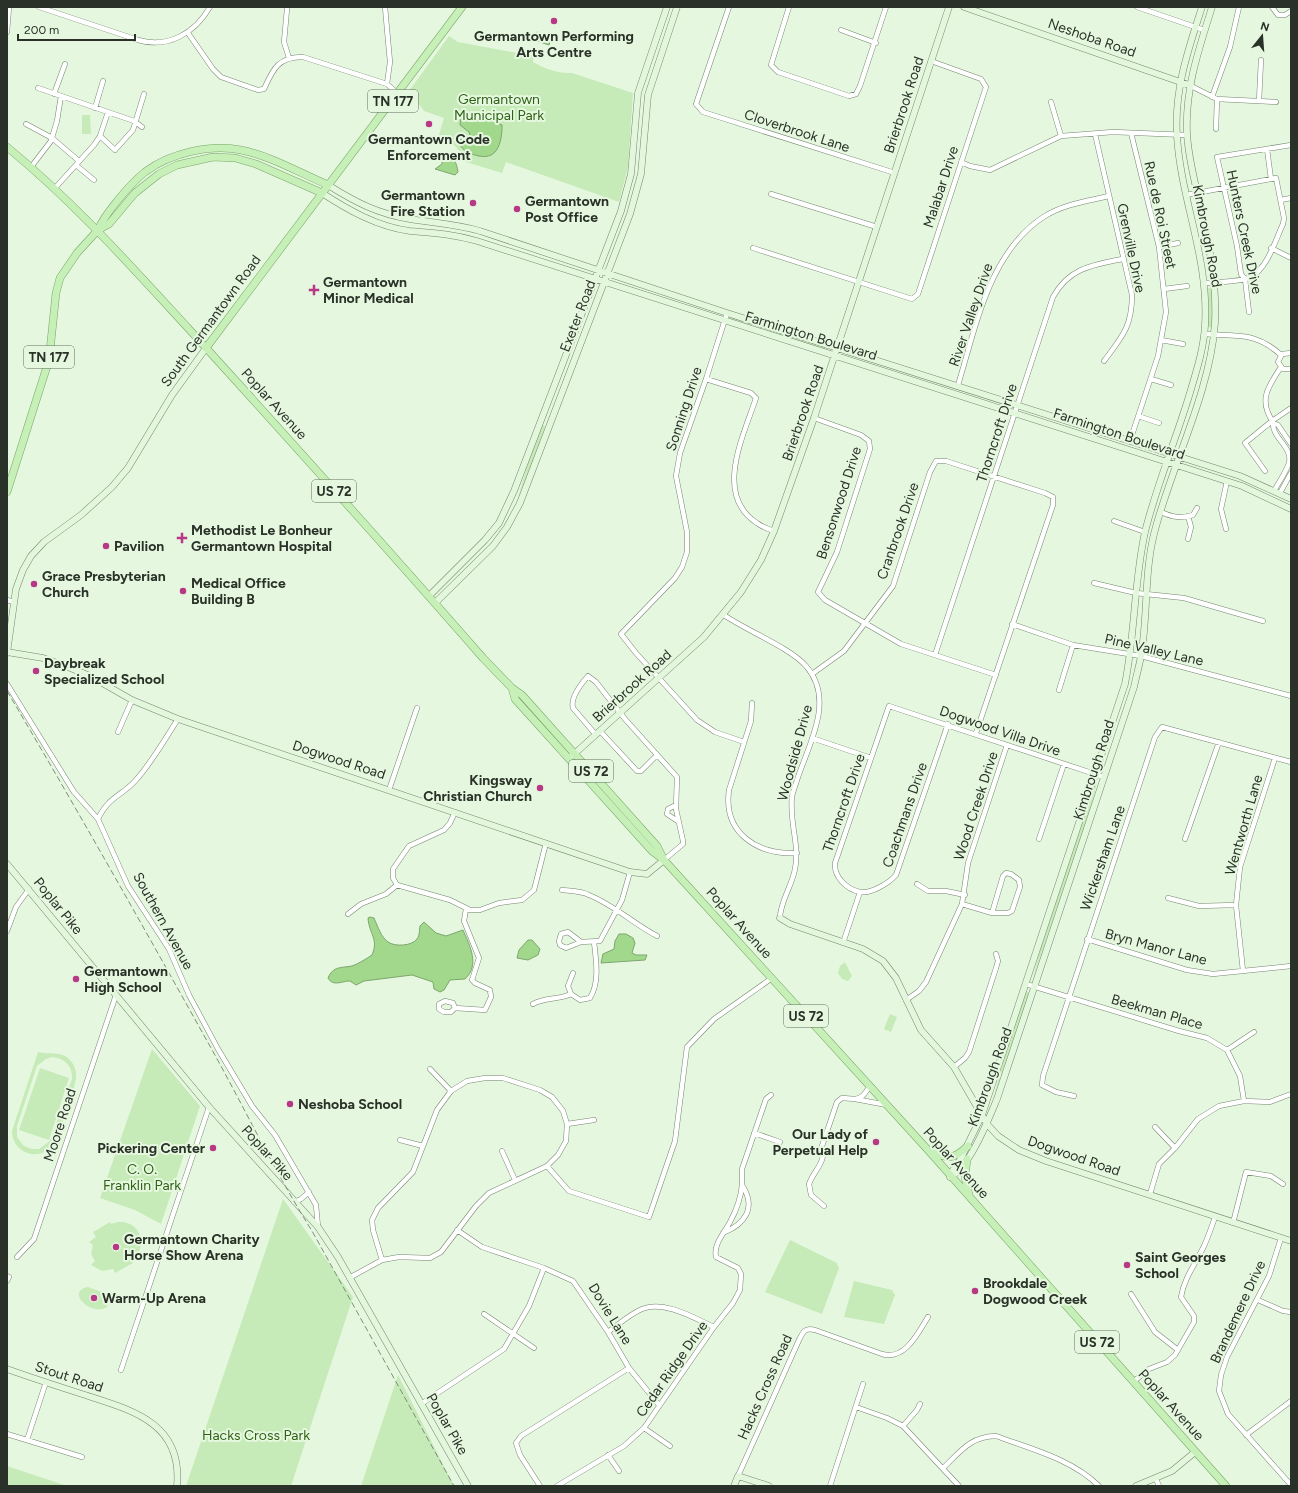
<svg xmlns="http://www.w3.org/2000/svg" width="1298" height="1493" viewBox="0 0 1298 1493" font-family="Figtree,sans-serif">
	<rect width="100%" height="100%" fill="#e5f8df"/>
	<path fill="#c6eab8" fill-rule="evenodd" d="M449 36 458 42 533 56V62C543 68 559 74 572 73L633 93 628 167 619 202 506 162 502 173 466 162 462 154 454 145 438 138 444 118 424 111 409 91Z
		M82 115H90L91 134H82Z
		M1210 287 1213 289 1212 326 1210 328 1208 326V289Z
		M731 317 828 348 827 350 794 341 730 319Z
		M542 425 545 426 536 454 518 497 530 457Z
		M1097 782 1088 818 1033 978 1042 942 1095 783Z
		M845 962 852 976 848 981 842 979 838 973 840 966Z
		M1028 992 1029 994 991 1107 1010 1036 1025 993Z
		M890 1014 897 1017 891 1032 884 1029Z
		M152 1049 200 1106 161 1224 135 1210 100 1198Z
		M38 1052C48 1055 59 1051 68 1058 73 1062 77 1070 76 1077 76 1086 58 1140 51 1147 37 1162 12 1152 12 1131ZM52 1057C65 1058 73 1067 72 1079L50 1141 39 1149H32L24 1146 17 1137V1126L37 1066 46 1059Z
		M40 1068 69 1078 49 1140 19 1130Z
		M283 1199 353 1297 291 1486H186Z
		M110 1222 111 1224C136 1214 152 1243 132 1261L133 1263 115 1273 113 1269 102 1271 91 1265 95 1261 91 1254 93 1245 89 1242 96 1237 93 1232Z
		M790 1240 837 1263V1264L839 1268 822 1314 765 1292Z
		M854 1281 892 1290 895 1295 884 1324 844 1317Z
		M88 1287 107 1294 110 1299 107 1307C93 1317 64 1292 88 1287Z
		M398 1375 454 1486H361Z
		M7 1466 67 1486H7Z"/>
	<path fill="#a1d88c" stroke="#7da66e" d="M537 32 552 37 549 45 534 40Z
		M461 111 478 114 502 125C502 144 497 162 475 155 468 153 464 151 460 145V140L468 138 470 135 469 132 460 125Z
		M445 152C453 155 457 163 458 172L455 175 435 169 442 164V155Z
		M370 917 374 918C378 927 381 937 388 942 395 947 412 946 417 939 420 935 419 931 420 926L424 922 436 933 446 936 463 930C470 946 480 965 465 979L450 980 444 990 440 992 434 989 433 982 412 975 364 981 356 985 350 981C342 981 333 987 328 978 333 966 341 968 352 966 358 964 366 959 372 955 379 939 369 934 368 918Z
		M619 934H626L633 938 635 943 632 953 636 955H647L645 960 601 963 603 954 614 949 615 941Z
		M528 940H532L540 949 538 955 528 960 517 958 519 950Z"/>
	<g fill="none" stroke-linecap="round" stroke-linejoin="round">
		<g stroke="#75856f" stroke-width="5.5">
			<path id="street" d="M39 7 138 40C168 49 195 33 210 7
				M385 7 390 62 387 84
				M729 7 696 104 703 112 895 173
				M789 7 771 65 778 72 849 96 856 94 860 86 886 7
				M1137 7 1204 30
				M1272 7 1278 15H1285L1291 11
				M287 9 284 42 289 58
				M841 30 876 43
				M7 32 9 7
				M188 33 213 69 221 77 258 90 264 89C273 69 278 57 303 57L387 84 398 94
				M1189 85 1217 99 1276 102
				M38 88 134 121 142 127
				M54 94 65 64
				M1212 97 1230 47 1239 7
				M1259 101 1261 60
				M1051 102 1061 136
				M95 108 103 81
				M26 124 52 138 79 161
				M1216 129 1217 99
				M1095 134 1132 295C1132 327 1122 337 1104 361
				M100 136 115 150 133 130 144 94
				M1267 149 1271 179
				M961 162 970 166 990 170 1061 136 1113 132 1187 135
				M76 165 94 180
				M31 167 51 141 57 121 61 96
				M55 188 94 145 100 136 108 112
				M771 194 877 227
				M1186 195 1276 178 1284 218 1283 224C1275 241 1268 267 1251 277 1241 282 1217 282 1205 283
				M1281 200 1291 198
				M1159 247 1178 243
				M753 248 912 299 918 294 986 87 981 79 931 61
				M1271 248 1291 258
				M1164 289 1187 286
				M1249 312 1245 279 1241 274 1237 246 1217 157 1291 145
				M727 313 706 379 680 453 676 476 687 532V552L682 567 675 578 621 634 636 653 697 720 715 732 744 742
				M1204 334C1237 337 1255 331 1281 355
				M1161 340 1183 344
				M1291 353 1282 354 1278 362 1283 369H1291
				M706 379 751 393 756 398C744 435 713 495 757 523 762 527 768 529 774 531
				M1151 379 1171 385
				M958 385C976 327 989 251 1045 216 1064 204 1088 201 1109 196
				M1138 416 1159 423
				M814 418 861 435 869 441 870 449 837 552 818 592 825 600 901 644 996 675
				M1273 422C1258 400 1268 387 1281 367
				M1130 441 1158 356 1166 312 1159 247 1131 133
				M1265 471 1245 443 1272 421 1291 408
				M1274 491C1279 482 1286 472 1289 463 1293 447 1272 438 1273 423L1278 425 1291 444
				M1280 493 1291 473
				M1161 512C1172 517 1181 519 1193 515L1197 508
				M1114 521 1145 532
				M1226 529 1221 509 1227 481
				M1188 539 1191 527 1188 516
				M1094 583 1136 593 1184 598 1263 621
				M7 600 14 602
				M724 615C747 631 789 647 806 666 835 699 810 742 798 777 796 784 793 791 792 797 789 822 800 845 795 869 792 886 780 902 780 918
				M1012 624 1073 645 1141 656 1291 696
				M935 655 1053 297C1069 268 1092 265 1122 259
				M812 674 844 651 893 586 930 472 936 461H946L1045 493 1053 497V505L976 733
				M7 684 74 792 98 819 128 886 169 949 189 995 218 1049 252 1106 275 1135 316 1205 318 1227
				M1059 690 1073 645
				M752 703 751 721 729 790C723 833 757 855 797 853
				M948 724 896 875C889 883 871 894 860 892 846 889 834 877 835 863L889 706 1104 777
				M600 731 637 771H641L657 755
				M118 732 132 700
				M596 735 573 708C570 698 581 684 588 676L596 682 625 719 677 777 676 809 683 841V844L664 860
				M812 738 871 758
				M389 790 417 708
				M676 805 668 809 667 814 679 822
				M455 812 450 823 444 830 409 846 393 869V878L397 885 450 900 470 910H480L499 903 522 900 534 890 546 843
				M98 819C109 796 122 796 136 780 152 762 165 739 178 719
				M1039 839 1064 764
				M1185 839 1219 742
				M917 884 928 891H946L965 895
				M562 890C570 891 581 891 589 895 614 905 634 924 657 936
				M1168 898 1199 906 1236 905
				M962 904 992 913H1008L1012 911 1020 887 1019 880 1011 874 1006 873 1003 876 992 913
				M348 914 361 904 386 894 397 885
				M7 931 16 907 29 889
				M1087 939 1187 970 1213 974 1291 966
				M581 942 566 948 560 945 559 941 561 934 568 932 581 942 600 941 622 900 630 872
				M843 943 860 892
				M1243 971 1236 905 1240 867 1275 758
				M573 973 568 986 571 994 580 1000 590 998C600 982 596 960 594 942
				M1026 984 1179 1031 1207 1038 1227 1050 1240 1076 1244 1101
				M906 1000 919 991 926 982 962 904 968 863 1007 745
				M533 1004C545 997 558 1000 571 994
				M455 1008 451 1012H444L439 1009V1004L445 1001 453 1003 455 1008 485 1010 491 997 490 990 475 983 472 980 479 958 464 921 466 909
				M1227 1050 1254 1032
				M954 1067 965 1058 969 1052 996 968 998 961 996 954
				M430 1069 451 1091
				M870 1086C865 1093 863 1098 855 1099L887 1105
				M1074 1096 1056 1092 1042 1085 1043 1076 1155 737 1162 727 1291 762
				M567 1124 594 1120
				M1155 1127 1175 1148
				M754 1133 780 1142
				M400 1140 423 1146
				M502 1151 515 1180
				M547 1166 569 1191 649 1217 675 1141 687 1047 714 1019 772 978
				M742 1185V1169L766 1099 771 1095
				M1150 1194 1159 1164 1175 1148 1198 1119 1219 1106 1244 1101 1270 1102 1291 1094
				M294 1202 301 1199 309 1192
				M824 1206 811 1195 809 1184C814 1170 827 1162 822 1146L837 1102 842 1098 855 1099
				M1233 1223 1246 1172 1271 1176 1283 1184
				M457 1230 482 1247 544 1268 573 1281 608 1332 629 1368 659 1405
				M1281 1238 1269 1276 1227 1357 1221 1375 1219 1391 1228 1414 1291 1485
				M17 1257 34 1239 116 995
				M7 1276 9 1277 7 1281
				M349 1278 382 1260 399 1257 430 1258 441 1252 476 1206 489 1193 547 1166 558 1155 566 1141 567 1124 563 1111 552 1097 540 1090 503 1078H485L467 1081 451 1091 437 1110 413 1172 378 1208 372 1220 373 1230 382 1260
				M1131 1294 1155 1332 1178 1350
				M1258 1300 1283 1311 1291 1312
				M484 1314 534 1348
				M608 1332C619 1324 630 1314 642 1309 665 1300 694 1318 714 1327
				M121 1370 209 1107
				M1133 1382 1149 1369 1167 1362 1175 1355 1194 1322V1316L1181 1297C1184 1278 1196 1263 1204 1246 1208 1237 1212 1226 1215 1217
				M421 1404 504 1349 529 1306 544 1268
				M856 1407 887 1418 903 1426 959 1486
				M903 1426 917 1410 920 1404
				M644 1428 670 1446
				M7 1434 82 1457
				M1246 1435 1291 1401
				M27 1440 46 1382
				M608 1455 619 1471
				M943 1468C960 1452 971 1436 996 1436 1031 1449 1072 1459 1099 1486
				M738 1476 799 1340C803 1332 805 1327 815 1330L882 1354C905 1361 918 1333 928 1317
				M1156 1479 1159 1486
				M540 1486 520 1455 516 1443 521 1436 629 1368
				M557 1486 624 1446 644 1428 714 1327 733 1303 740 1290 741 1274 738 1268 716 1257C713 1244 725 1232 730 1222 736 1211 741 1197 742 1185 757 1208 745 1224 723 1233
				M830 1486 863 1384"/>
		</g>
		<g stroke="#75856f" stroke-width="7">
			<path id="secondary" d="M964 7 1189 85
				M328 185C355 202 378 214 410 219 434 223 456 224 480 231L727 313 1240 476 1291 499
				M322 193C348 210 378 227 410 231 433 233 454 234 477 241L1242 486 1291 509
				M429 596 485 540 499 523 514 491 621 211 631 174 638 93 667 7
				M435 603 493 546 507 527 520 503 630 214 641 174 648 95 677 7
				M7 652 43 658 63 665 90 676 132 700 178 719 630 872 647 874 664 860
				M7 653 16 589 23 570 31 556 44 542 81 515 112 487 128 468 172 395 206 348
				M572 756 704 637 741 592 761 560 774 531 814 418 949 7
				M7 864 209 1107 318 1227 338 1257 468 1486
				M780 918 790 924 863 949 883 961 896 978 921 1030 954 1067 987 1124 998 1136 1019 1150 1046 1161 1291 1241
				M950 1177C969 1169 989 1118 997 1099L1134 687C1136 677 1139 667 1141 656 1148 616 1144 574 1154 534 1171 466 1210 394 1215 323 1217 283 1209 244 1200 205 1195 182 1188 157 1187 133 1185 88 1199 49 1212 7
				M950 1177 953 1170 959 1162 982 1115 1125 684C1135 634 1134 582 1145 532 1157 483 1178 435 1192 386 1198 366 1204 346 1205 325 1209 257 1181 201 1177 136 1174 90 1188 50 1202 7
				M7 1369C32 1378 57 1386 82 1394 131 1410 183 1422 177 1486
				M734 1486 738 1476 769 1486
				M1136 1486 1172 1471 1195 1452"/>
		</g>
		<g stroke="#78a667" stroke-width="8">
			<path id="primary" d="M7 147C74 202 130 265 188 328 287 437 386 547 483 658L512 688 522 695 657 846 663 858
				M98 230C103 218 110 210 118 200 126 190 135 180 145 172 170 153 210 144 241 150 271 156 300 173 328 185
				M206 348 462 7
				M7 492 49 360 56 293 60 278 77 253 98 230 109 224 135 193 159 174 177 165 213 157 235 158 256 164 322 193
				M512 688 515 699 652 851 664 860 928 1150 1226 1486
				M930 1151C948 1159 953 1160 968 1146
				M967 1159 965 1177 969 1195"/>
		</g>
		<use href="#street" stroke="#fff" stroke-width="4.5"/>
		<use href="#secondary" stroke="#e3f7dc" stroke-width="6"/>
		<use href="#primary" stroke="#c7efb8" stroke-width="7"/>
		<path stroke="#808d7c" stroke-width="1" stroke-dasharray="6 3" stroke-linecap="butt" d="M7 691C77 809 144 928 211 1048 245 1109 275 1172 312 1231L454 1486"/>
	</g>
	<g fill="#b73885" stroke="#e5f8df" stroke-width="1.5">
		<circle cx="554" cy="21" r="4"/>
		<circle cx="429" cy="124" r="4"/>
		<circle cx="473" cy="203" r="4"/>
		<circle cx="517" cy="209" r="4"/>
		<path d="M312 284h4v4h4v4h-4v4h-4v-4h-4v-4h4z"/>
		<path d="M180 532h4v4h4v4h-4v4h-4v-4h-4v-4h4z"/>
		<circle cx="106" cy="546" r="4"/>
		<circle cx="34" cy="584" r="4"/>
		<circle cx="183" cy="591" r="4"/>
		<circle cx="36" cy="671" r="4"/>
		<circle cx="540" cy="788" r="4"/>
		<circle cx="76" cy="979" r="4"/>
		<circle cx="290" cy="1104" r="4"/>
		<circle cx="876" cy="1142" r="4"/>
		<circle cx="213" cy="1148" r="4"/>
		<circle cx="116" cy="1247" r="4"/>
		<circle cx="1127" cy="1265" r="4"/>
		<circle cx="975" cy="1291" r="4"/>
		<circle cx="94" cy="1298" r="4"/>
	</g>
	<g text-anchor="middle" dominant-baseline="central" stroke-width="4" stroke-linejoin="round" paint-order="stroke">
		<g fill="#e5f8df" stroke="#626d5f" stroke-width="1">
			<rect x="368" y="90" width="50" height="22" rx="3"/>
			<rect x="24" y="346" width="50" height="22" rx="3"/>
			<rect x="312" y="480" width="44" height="22" rx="3"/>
			<rect x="569" y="760" width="44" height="22" rx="3"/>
			<rect x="784" y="1005" width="44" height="22" rx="3"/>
			<rect x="1075" y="1331" width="44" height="22" rx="3"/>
		</g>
		<g font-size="13" font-weight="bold" fill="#2a3128">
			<text x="393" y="101">TN 177</text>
			<text x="49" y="357">TN 177</text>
			<text x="334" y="491">US 72</text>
			<text x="591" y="771">US 72</text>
			<text x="806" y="1016">US 72</text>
			<text x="1097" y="1342">US 72</text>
		</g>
		<g font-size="14" font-weight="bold" fill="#2a3128" stroke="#e5f8df" text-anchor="start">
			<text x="554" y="36" text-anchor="middle">Germantown Performing<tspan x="554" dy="16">Arts Centre</tspan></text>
			<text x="429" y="139" text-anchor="middle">Germantown Code<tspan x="429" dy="16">Enforcement</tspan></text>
			<text x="465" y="195" text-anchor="end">Germantown<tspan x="465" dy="16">Fire Station</tspan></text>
			<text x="525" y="201">Germantown<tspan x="525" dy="16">Post Office</tspan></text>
			<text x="323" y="282">Germantown<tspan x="323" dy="16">Minor Medical</tspan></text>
			<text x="191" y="530">Methodist Le Bonheur<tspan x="191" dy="16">Germantown Hospital</tspan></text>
			<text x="114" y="546">Pavilion</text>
			<text x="42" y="576">Grace Presbyterian<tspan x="42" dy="16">Church</tspan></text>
			<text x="191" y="583">Medical Office<tspan x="191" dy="16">Building B</tspan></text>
			<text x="44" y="663">Daybreak<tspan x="44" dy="16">Specialized School</tspan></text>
			<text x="532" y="780" text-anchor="end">Kingsway<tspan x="532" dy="16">Christian Church</tspan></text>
			<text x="84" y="971">Germantown<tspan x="84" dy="16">High School</tspan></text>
			<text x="298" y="1104">Neshoba School</text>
			<text x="868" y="1134" text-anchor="end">Our Lady of<tspan x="868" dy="16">Perpetual Help</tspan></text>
			<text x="205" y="1148" text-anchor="end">Pickering Center</text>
			<text x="124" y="1239">Germantown Charity<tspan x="124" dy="16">Horse Show Arena</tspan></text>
			<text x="1135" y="1257">Saint Georges<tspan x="1135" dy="16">School</tspan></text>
			<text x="983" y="1283">Brookdale<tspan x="983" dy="16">Dogwood Creek</tspan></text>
			<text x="102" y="1298">Warm-Up Arena</text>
		</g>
		<g font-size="14" fill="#2a3128" stroke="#e5f8df">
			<text transform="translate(1092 38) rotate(19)">Neshoba Road</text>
			<text transform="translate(904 105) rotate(-72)">Brierbrook Road</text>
			<text transform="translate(797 131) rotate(18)">Cloverbrook Lane</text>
			<text transform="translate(941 187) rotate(-72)">Malabar Drive</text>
			<text transform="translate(1160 215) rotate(78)">Rue de Roi Street</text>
			<text transform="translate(1244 232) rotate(78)">Hunters Creek Drive</text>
			<text transform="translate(1207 236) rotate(79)">Kimbrough Road</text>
			<text transform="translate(1131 248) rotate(78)">Grenville Drive</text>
			<text transform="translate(971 315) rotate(-71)">River Valley Drive</text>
			<text transform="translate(578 316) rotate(-69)">Exeter Road</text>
			<text transform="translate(211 321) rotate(-54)">South Germantown Road</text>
			<text transform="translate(811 336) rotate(17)">Farmington Boulevard</text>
			<text transform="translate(274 404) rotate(48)">Poplar Avenue</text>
			<text transform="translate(684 409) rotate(-72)">Sonning Drive</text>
			<text transform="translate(803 413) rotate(-71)">Brierbrook Road</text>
			<text transform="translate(997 433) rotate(-72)">Thorncroft Drive</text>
			<text transform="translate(1119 434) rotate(18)">Farmington Boulevard</text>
			<text transform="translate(839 503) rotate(-72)">Bensonwood Drive</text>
			<text transform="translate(898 531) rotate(-71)">Cranbrook Drive</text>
			<text transform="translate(1154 650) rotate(13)">Pine Valley Lane</text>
			<text transform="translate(632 686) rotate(-42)">Brierbrook Road</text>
			<text transform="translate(1000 731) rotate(19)">Dogwood Villa Drive</text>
			<text transform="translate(795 753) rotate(-75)">Woodside Drive</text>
			<text transform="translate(339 760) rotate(18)">Dogwood Road</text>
			<text transform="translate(1094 770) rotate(-72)">Kimbrough Road</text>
			<text transform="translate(844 803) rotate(-71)">Thorncroft Drive</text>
			<text transform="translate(976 806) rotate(-72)">Wood Creek Drive</text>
			<text transform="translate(905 815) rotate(-71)">Coachmans Drive</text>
			<text transform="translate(1244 825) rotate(-74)">Wentworth Lane</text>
			<text transform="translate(1103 858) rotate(-71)">Wickersham Lane</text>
			<text transform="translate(58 906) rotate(51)">Poplar Pike</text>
			<text transform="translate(163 921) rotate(61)">Southern Avenue</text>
			<text transform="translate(739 923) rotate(48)">Poplar Avenue</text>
			<text transform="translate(1156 947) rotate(15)">Bryn Manor Lane</text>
			<text transform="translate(1157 1012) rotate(16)">Beekman Place</text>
			<text transform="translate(990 1077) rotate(-70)">Kimbrough Road</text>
			<text transform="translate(60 1125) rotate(-72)">Moore Road</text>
			<text transform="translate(267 1153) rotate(48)">Poplar Pike</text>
			<text transform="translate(1074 1156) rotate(19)">Dogwood Road</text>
			<text transform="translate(956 1163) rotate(48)">Poplar Avenue</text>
			<text transform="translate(1238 1312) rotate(-65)">Brandemere Drive</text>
			<text transform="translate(610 1314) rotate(58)">Dovie Lane</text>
			<text transform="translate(672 1369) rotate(-55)">Cedar Ridge Drive</text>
			<text transform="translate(69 1377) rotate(18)">Stout Road</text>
			<text transform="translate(765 1387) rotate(-66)">Hacks Cross Road</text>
			<text transform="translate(1171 1405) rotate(48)">Poplar Avenue</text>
			<text transform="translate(447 1424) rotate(60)">Poplar Pike</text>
		</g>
		<g font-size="14" fill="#306117" stroke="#e5f8df">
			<text x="499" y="99">Germantown<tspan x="499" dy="16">Municipal Park</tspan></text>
			<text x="142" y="1169">C. O.<tspan x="142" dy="16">Franklin Park</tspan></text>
			<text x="256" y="1435">Hacks Cross Park</text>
		</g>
	</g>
	<rect width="1298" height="1493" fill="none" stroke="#2a3128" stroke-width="16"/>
	<g transform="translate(1262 36) rotate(17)" stroke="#e5f8df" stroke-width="3" paint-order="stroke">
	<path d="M0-3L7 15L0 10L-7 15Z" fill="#2a3128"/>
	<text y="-6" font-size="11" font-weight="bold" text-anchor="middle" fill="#2a3128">N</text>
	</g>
	<path d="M18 34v6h117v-6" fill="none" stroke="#2a3128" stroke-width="2"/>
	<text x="24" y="34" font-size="12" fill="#2a3128" stroke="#e5f8df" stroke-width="3" paint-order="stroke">200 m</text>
</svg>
